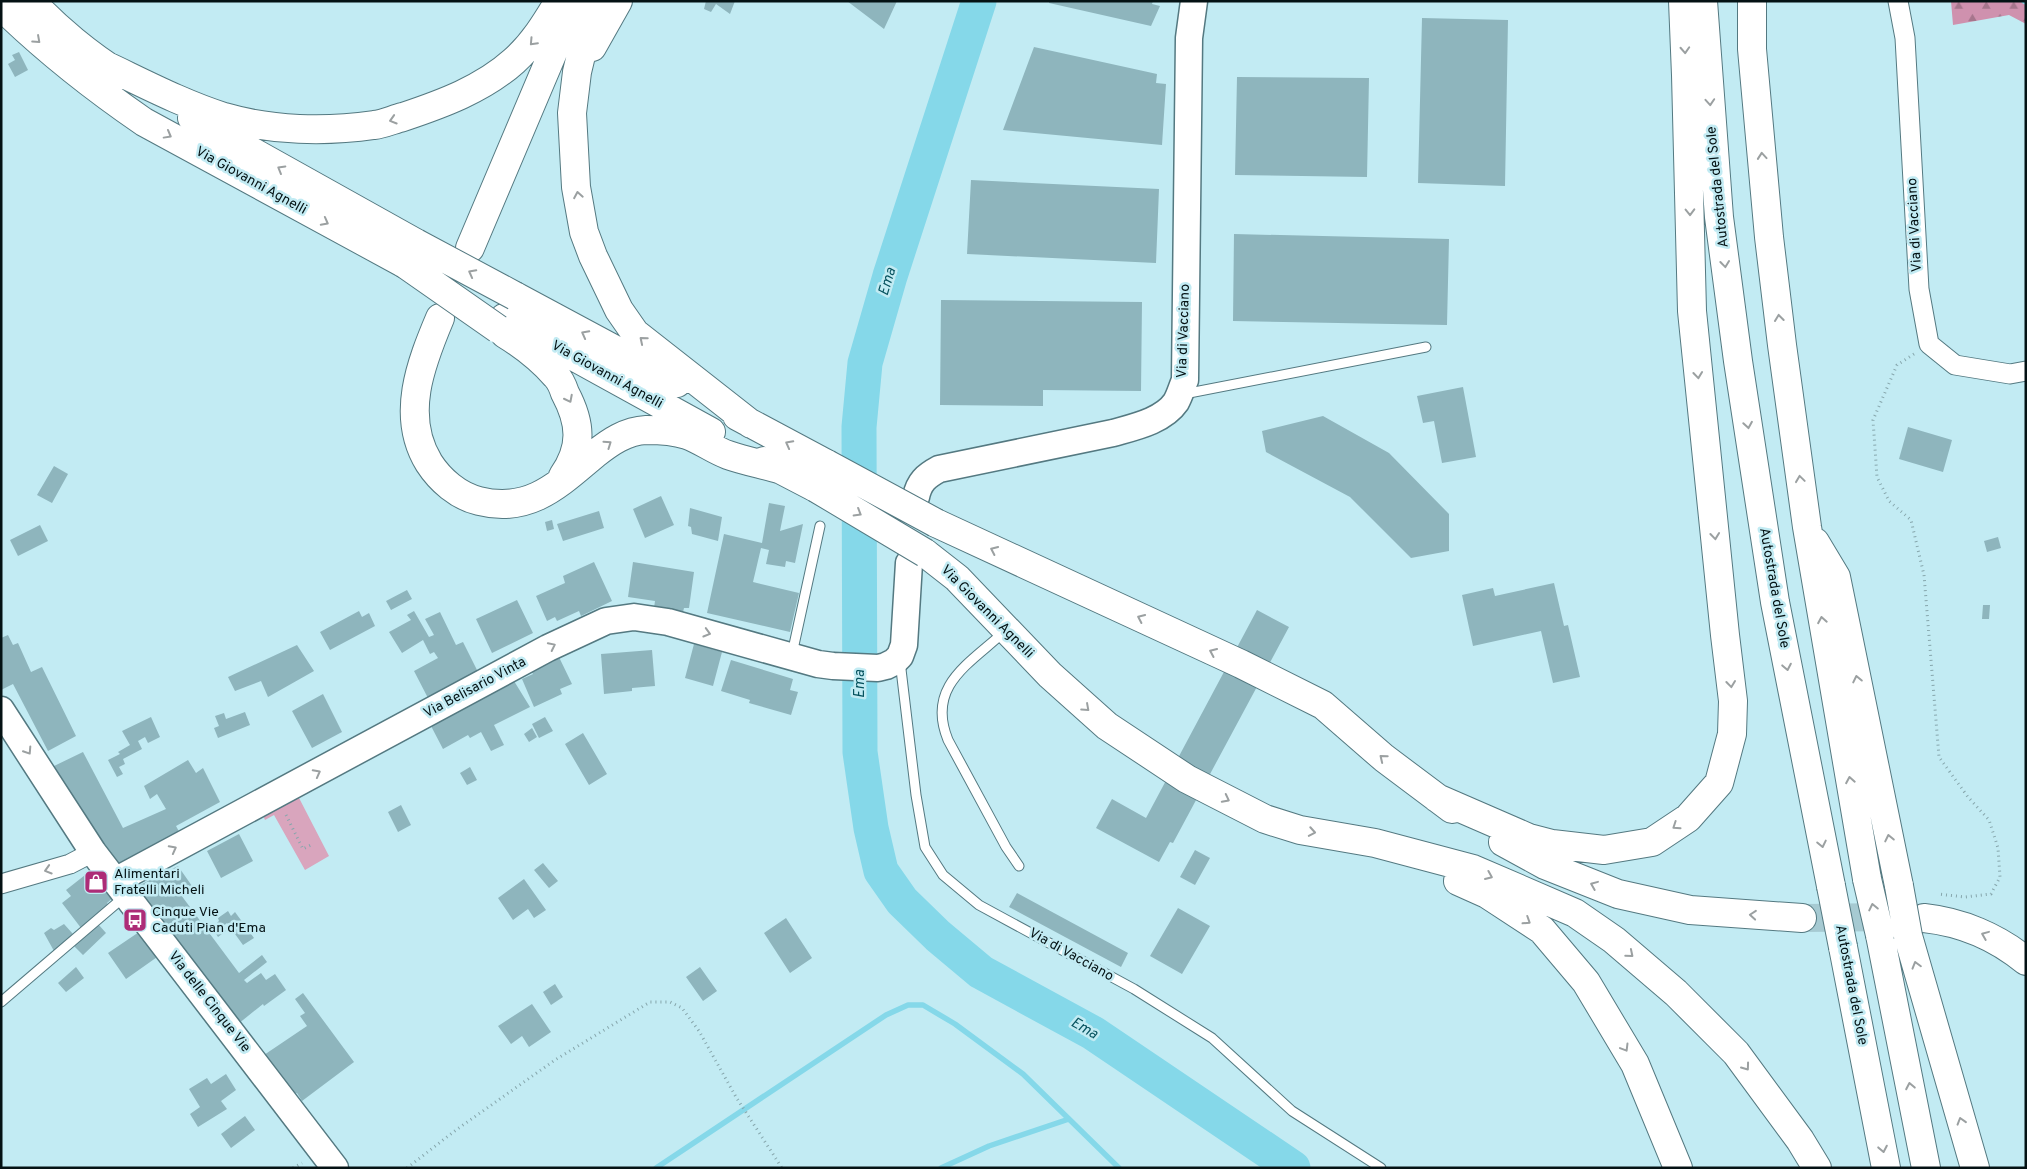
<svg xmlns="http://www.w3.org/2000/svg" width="2027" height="1169" viewBox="0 0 2027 1169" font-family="Overpass,sans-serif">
	<defs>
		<pattern id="forest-firs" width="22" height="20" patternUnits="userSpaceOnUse" patternTransform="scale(1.25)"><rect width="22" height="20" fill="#cf91ae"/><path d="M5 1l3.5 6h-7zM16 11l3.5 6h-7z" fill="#a6758c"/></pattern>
	</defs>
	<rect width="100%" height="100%" fill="#c2ebf3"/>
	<path fill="url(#forest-firs)" d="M1951 1H2026V24L2009 15 1953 25Z"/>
	<path fill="#d9a5bd" d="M298 796 329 856 305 870 274 815 265 820 262 813Z"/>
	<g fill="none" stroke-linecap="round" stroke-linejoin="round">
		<path stroke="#85d8e9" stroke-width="5.5" d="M2024 1 2026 2
			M656 1168 886 1015 908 1005H923L955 1024 1023 1074 1119 1168
			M941 1168 989 1146 1069 1119"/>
		<path stroke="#85d8e9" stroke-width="35" d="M979 1 890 276 865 363 859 427 860 752 871 828 881 871 902 901 938 936 981 972 1093 1033 1293 1168"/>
	</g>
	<path fill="#8eb5bd" d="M706 1H735L730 14 716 4 711 12 704 9Z
		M847 1H897L884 29Z
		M1049 1H1153L1152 4 1160 6 1151 26 1049 3Z
		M1422 18 1508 20 1505 186 1418 183Z
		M1034 47 1157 74 1156 83 1166 84 1162 145 1003 130Z
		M19 52 28 70 15 77 8 64 15 60 12 55Z
		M1237 77 1369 78 1367 177 1235 175Z
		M971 180 1159 189 1156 263 967 254Z
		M1234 234 1449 239 1447 325 1233 321Z
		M941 300 1142 302 1141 391 1043 390V406L940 405Z
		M1463 387 1476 457 1442 463 1434 421 1423 423 1417 396Z
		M1323 416 1389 453 1449 514V551L1411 558 1350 497 1266 452 1262 431Z
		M1908 427 1952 440 1943 472 1899 459Z
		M54 466 68 474 52 503 37 495Z
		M661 496 674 525 645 538 633 509Z
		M769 503 785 506 780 531 803 524 795 563 786 561 785 567 766 564 769 550 761 548 753 582 799 593 790 632 707 613 724 534 762 543Z
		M690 508 722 517 718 541 692 534 691 527 688 526Z
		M599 511 604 528 563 541 557 524Z
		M552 520 554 529 547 531 545 522Z
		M40 525 48 541 18 556 10 540Z
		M1998 537 2001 548 1987 552 1984 541Z
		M594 562 612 601 581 616 579 611 557 621 555 617 547 621 536 596 565 583 563 576Z
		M633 562 694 572 689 608H684L683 612 654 608 655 601 628 597Z
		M1554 583 1564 626 1568 625 1580 677 1553 683 1541 631 1473 646 1462 595 1493 588 1495 596Z
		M407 590 412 599 391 610 386 601Z
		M517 600 533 633 492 653 476 619Z
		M1983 605H1990L1989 619H1982Z
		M1257 610 1289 627 1173 843 1170 842 1159 862 1096 828 1112 799 1146 818Z
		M359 611 362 617 369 613 375 626 330 650 320 632Z
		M414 611 429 637 434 635 425 619 440 612 456 645 463 642 479 674 429 700 414 671 438 658 434 652 430 654 423 640 402 653 389 632 411 620 407 615Z
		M8 635 13 645 18 643 31 672 42 667 76 736 48 751 13 684 1 690V638Z
		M694 644 722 652 713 686 685 678Z
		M297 645 314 671 268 697 261 681 235 691 228 677Z
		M652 650 655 686 632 688V691L604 694 601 654Z
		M557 653 572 684 560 689 562 694 534 707 522 679 533 674 529 667Z
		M731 660 793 679 790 690 798 692 791 715 749 703 750 700 721 691Z
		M514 681 530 707 494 725 504 745 491 751 481 732 470 738 468 735 443 749 431 726Z
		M323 694 342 732 312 748 292 711Z
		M245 712 250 725 218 738 214 728 219 726 215 716 224 713 226 719Z
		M151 717 160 737 148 743 145 737 138 741 142 749 123 759 125 764 119 767 123 774 117 777 108 760 120 754 118 752 130 745 122 731Z
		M545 717 553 731 539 738 532 724Z
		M532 728 537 737 529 742 524 734Z
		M583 733 607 774 589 785 565 744Z
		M83 752 123 828 166 809 157 794 150 799 144 786 188 760 196 773 203 768 220 802 176 826 182 837 123 864 100 855 52 767Z
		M470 767 477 780 467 785 460 773Z
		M401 805 411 825 398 832 388 812Z
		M239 834 253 861 221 878 207 851Z
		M1195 850 1210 858 1195 885 1180 877Z
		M543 863 558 881 549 888 534 870Z
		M178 866 192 886 181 895 239 973 262 955 267 962 244 980 247 983 261 973 266 980 275 974 286 990 264 1006 263 1004 238 1024 134 888Z
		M94 868 116 895 107 903 109 906 81 928 62 903 71 896 66 890Z
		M524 879 546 910 534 918 528 909 513 920 498 898Z
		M1017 893 1128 953 1121 967 1009 907Z
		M1178 908 1210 926 1182 974 1150 956Z
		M228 911 231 916 235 912 254 938 243 945 227 923 222 927 226 931 218 937 212 927 219 921 218 918Z
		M786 918 812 958 790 973 764 933Z
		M64 924 73 934 54 951 44 933 51 928 54 930Z
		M98 924 106 933 83 955 74 946Z
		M142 930 160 955 126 979 108 953Z
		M76 967 84 978 66 992 58 983Z
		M700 967 717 991 703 1001 686 977Z
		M555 984 563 997 551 1005 543 992Z
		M303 993 354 1062 302 1101 297 1093 293 1095 264 1055 307 1026 300 1016 305 1013 295 999Z
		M532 1004 551 1032 529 1047 522 1036 511 1044 498 1026Z
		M226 1074 236 1090 221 1101 227 1109 198 1127 190 1114 200 1107 189 1089 207 1078 211 1084Z
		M245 1116 255 1130 231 1148 221 1134Z"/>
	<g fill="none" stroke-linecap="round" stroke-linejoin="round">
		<path stroke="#a6cad2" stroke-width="28" stroke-dasharray="28 14" stroke-linecap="butt" d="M1802 918 1900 917"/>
		<g stroke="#547981" stroke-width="11">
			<path id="lane" d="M1184 394 1426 347
				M1004 632C969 664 926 686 948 740L1006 847 1019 866
				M792 654 820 526
				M900 661 916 795 925 847 943 875 979 905 1134 989 1212 1038 1292 1111 1381 1168
				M1 1002 124 897"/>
		</g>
		<g stroke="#547981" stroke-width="21">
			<path id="street" d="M1898 1 1905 38 1919 289 1929 344 1955 365 2010 374 2026 371
				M1 884 70 864 93 852"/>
		</g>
		<g stroke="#547981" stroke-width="29">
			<path id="secondary" d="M916 497C919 482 926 476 939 469L1113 433C1134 427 1163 421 1176 402 1180 395 1182 387 1185 380L1189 38 1194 1
				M1 710 93 852 335 1168
				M115 881 548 648 606 621 634 617 668 622 818 664 833 666 878 668 886 666 894 662 900 656 904 645 909 563"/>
		</g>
		<g stroke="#547981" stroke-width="30">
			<path id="highway" d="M31 1C56 28 90 56 121 75
				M594 1 577 72 572 113 576 187 584 232 593 256 619 310 635 333 751 424
				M1703 1 1719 217 1738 361 1775 602 1831 886
				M1752 1V49L1769 237 1782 345 1807 527 1867 879
				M1 6C45 49 93 87 144 122L405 264
				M592 47 618 1
				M107 66C145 84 183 104 224 117 272 131 326 132 374 125 384 124 394 119 403 117 442 104 483 89 514 61 533 44 546 23 559 1
				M192 118 416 243
				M470 248 573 5
				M515 296 677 383
				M440 318C421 363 400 416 429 463 440 480 458 496 479 501 530 514 559 484 595 454 610 442 626 431 646 430 658 430 675 431 687 435 701 440 714 450 728 455 745 461 762 464 779 469
				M504 318 711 432
				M505 334C523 345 542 360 556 376 560 380 563 387 565 393 581 423 583 447 563 476
				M737 416 827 464
				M764 461 816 488
				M936 523 1241 664 1323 705 1384 758 1452 809
				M1815 542 1836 577 1899 886
				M925 553 957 578 1050 675 1107 726 1187 779 1265 819 1300 830 1375 843 1473 869 1575 913 1614 940 1676 993 1736 1053 1800 1140 1817 1168
				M1437 798 1529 838 1552 844 1604 850 1652 842 1688 818 1719 783 1732 734 1733 701 1725 635 1692 311 1686 75 1683 1
				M1503 842 1545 865 1618 894 1690 910 1802 918
				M1458 881 1487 894 1542 930 1586 982 1635 1064 1678 1168
				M1924 918C1961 922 1997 937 2026 961
				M1880 935 1926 1168
				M1908 936 1975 1168
				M1843 947 1886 1168"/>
		</g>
		<path stroke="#86a6ac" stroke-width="3" stroke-dasharray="1 4" stroke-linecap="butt" d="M1914 354 1897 365 1873 420 1877 477 1889 501 1911 520 1924 575 1939 757 1968 797 1989 820 1998 848 2000 877 1991 894 1965 897 1938 894
			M286 815 303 849 313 844
			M293 1168 302 1163
			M407 1168 456 1130 555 1060 650 1002H670L682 1008 699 1031 736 1097 782 1168"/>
		<use href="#lane" stroke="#fff" stroke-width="9"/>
		<use href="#street" stroke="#fff" stroke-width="19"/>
		<use href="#secondary" stroke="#fff" stroke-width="26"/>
		<use href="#highway" stroke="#fff" stroke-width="28"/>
		<g stroke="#547981" stroke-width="30" stroke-linecap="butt">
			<path id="highway-bridge" d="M416 243 515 296
				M405 264 498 329
				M827 464 936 523
				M816 488 925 553
				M1867 879 1880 935
				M1831 886 1843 947
				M1899 886 1908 936"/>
		</g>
		<use href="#highway-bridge" stroke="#fff" stroke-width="28"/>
	</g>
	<defs><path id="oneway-chevron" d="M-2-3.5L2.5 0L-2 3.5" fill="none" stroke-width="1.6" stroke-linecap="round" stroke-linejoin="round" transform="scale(1.25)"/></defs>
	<g stroke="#9ba0a1">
		<use href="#oneway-chevron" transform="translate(37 40) rotate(42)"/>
		<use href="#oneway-chevron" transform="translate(533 42) rotate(133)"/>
		<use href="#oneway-chevron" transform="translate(1685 50) rotate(87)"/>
		<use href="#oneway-chevron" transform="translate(1710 102) rotate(86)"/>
		<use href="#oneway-chevron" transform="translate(393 120) rotate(163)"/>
		<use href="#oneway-chevron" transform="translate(168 135) rotate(29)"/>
		<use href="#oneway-chevron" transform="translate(1762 156) rotate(-95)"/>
		<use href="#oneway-chevron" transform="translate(281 169) rotate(-150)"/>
		<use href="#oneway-chevron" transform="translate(578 195) rotate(-100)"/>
		<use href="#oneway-chevron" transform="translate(1690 212) rotate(89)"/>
		<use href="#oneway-chevron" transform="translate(325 222) rotate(28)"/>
		<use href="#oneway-chevron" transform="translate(1725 264) rotate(83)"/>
		<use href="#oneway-chevron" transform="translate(472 273) rotate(-152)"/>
		<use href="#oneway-chevron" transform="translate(1779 318) rotate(-97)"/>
		<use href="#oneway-chevron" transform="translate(585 334) rotate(-152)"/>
		<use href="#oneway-chevron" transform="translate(643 340) rotate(-140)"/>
		<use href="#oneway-chevron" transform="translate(1698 375) rotate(84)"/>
		<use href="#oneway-chevron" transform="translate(569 399) rotate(63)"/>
		<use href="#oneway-chevron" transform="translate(1748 425) rotate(81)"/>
		<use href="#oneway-chevron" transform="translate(608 444) rotate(-35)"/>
		<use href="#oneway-chevron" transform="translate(789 444) rotate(-152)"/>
		<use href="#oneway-chevron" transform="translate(1800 479) rotate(-98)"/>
		<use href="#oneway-chevron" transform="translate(858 513) rotate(31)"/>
		<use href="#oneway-chevron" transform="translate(1715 536) rotate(84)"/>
		<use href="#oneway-chevron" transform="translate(994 550) rotate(-155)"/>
		<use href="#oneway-chevron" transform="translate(1141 618) rotate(-155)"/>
		<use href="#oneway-chevron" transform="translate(1822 620) rotate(-100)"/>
		<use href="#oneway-chevron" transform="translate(707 633) rotate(16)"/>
		<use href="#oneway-chevron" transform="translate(552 646) rotate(-26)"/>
		<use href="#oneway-chevron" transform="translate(1213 652) rotate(-156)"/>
		<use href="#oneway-chevron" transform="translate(1787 667) rotate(79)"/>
		<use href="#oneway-chevron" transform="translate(1857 679) rotate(-102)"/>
		<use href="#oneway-chevron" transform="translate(1731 684) rotate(83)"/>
		<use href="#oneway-chevron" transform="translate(1086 708) rotate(42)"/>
		<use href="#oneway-chevron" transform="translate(28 751) rotate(57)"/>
		<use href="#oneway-chevron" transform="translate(1383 758) rotate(-141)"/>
		<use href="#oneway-chevron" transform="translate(317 773) rotate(-28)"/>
		<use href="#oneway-chevron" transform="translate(1850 780) rotate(-100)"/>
		<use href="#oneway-chevron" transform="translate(1226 799) rotate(27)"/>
		<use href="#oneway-chevron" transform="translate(1676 826) rotate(146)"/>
		<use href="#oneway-chevron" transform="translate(1312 832) rotate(10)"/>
		<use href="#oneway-chevron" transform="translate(1889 838) rotate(-102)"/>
		<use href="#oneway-chevron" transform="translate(1822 844) rotate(78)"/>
		<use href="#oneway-chevron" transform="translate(173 849) rotate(-28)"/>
		<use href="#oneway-chevron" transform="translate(48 870) rotate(163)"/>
		<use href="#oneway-chevron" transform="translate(1489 876) rotate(23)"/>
		<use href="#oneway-chevron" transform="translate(1594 885) rotate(-158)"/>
		<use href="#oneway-chevron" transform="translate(1873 907) rotate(-102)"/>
		<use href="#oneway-chevron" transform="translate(1753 915) rotate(-175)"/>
		<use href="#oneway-chevron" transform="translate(1527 921) rotate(33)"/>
		<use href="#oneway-chevron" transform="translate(1985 935) rotate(-158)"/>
		<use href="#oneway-chevron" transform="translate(1630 954) rotate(40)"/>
		<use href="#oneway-chevron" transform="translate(1916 965) rotate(-106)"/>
		<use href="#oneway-chevron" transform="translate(1625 1048) rotate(59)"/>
		<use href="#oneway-chevron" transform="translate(1746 1067) rotate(54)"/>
		<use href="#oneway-chevron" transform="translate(1910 1086) rotate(-101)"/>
		<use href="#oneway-chevron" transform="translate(1961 1121) rotate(-107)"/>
		<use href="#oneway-chevron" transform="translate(1883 1149) rotate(79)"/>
	</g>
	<defs>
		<g id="shop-square" transform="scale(1.25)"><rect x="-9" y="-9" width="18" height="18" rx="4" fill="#ad2c77" stroke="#c2ebf3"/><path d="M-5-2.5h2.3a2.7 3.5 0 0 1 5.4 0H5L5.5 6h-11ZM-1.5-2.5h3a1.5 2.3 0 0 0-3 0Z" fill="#fff"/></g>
		<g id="bus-square" transform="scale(1.25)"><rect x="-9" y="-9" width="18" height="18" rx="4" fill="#ad2c77" stroke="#c2ebf3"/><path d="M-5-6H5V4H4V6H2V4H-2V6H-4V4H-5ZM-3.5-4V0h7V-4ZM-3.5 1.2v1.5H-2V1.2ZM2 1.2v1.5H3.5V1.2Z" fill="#fff"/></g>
	</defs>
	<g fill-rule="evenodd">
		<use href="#shop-square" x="96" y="882"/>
		<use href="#bus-square" x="135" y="920"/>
	</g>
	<g text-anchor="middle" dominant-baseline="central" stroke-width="5" stroke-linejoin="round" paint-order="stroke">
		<g font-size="14" fill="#041214" stroke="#c2ebf3">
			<text transform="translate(251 181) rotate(29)">Via Giovanni Agnelli</text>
			<text transform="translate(1718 187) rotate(-96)">Autostrada del Sole</text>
			<text transform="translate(1915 225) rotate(-93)">Via di Vacciano</text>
			<text transform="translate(1184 331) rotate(-88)">Via di Vacciano</text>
			<text transform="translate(607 375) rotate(29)">Via Giovanni Agnelli</text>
			<text transform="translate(1774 588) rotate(80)">Autostrada del Sole</text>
			<text transform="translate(987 612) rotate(45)">Via Giovanni Agnelli</text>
			<text transform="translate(475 688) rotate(-28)">Via Belisario Vinta</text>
			<text transform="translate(1071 955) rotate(29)">Via di Vacciano</text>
			<text transform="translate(1851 985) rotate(79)">Autostrada del Sole</text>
			<text transform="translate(209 1002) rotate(52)">Via delle Cinque Vie</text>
		</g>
		<g font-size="14" fill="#041214" stroke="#c2ebf3" text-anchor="start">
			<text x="114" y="874">Alimentari<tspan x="114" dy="16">Fratelli Micheli</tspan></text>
			<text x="152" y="912">Cinque Vie<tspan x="152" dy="16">Caduti Pian d'Ema</tspan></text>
		</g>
		<g font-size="15" font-style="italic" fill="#07535f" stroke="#c2ebf3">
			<text transform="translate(888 282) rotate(-73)">Ema</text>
			<text transform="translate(860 684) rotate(-90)">Ema</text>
			<text transform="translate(1084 1029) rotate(30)">Ema</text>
		</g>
	</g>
	<rect width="2027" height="1169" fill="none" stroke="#041214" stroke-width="5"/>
</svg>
